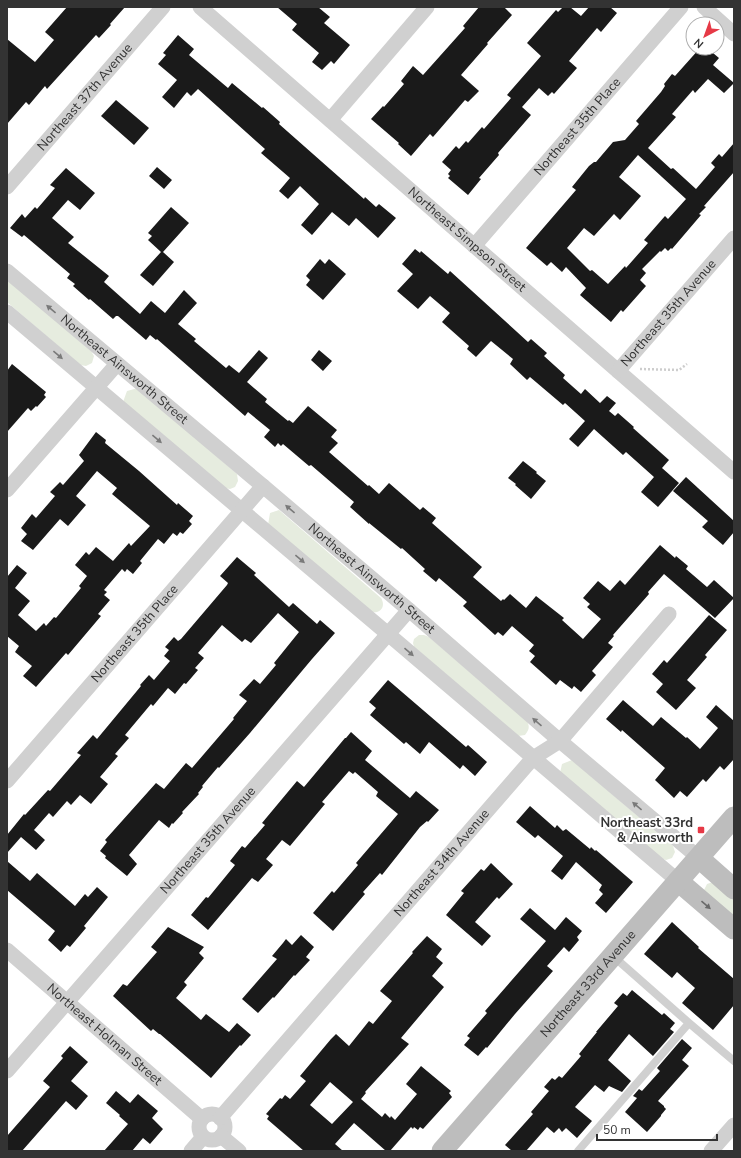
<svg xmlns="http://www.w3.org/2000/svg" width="741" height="1158" viewBox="0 0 741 1158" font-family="'Nunito Sans',sans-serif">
	<rect width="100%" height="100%" fill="#fff"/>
	<path fill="#e6ecdf" d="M7 279 91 351 94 356 92 363 86 366 80 365 7 302Z
		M138 388 237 474 238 481 235 487 230 489 225 488 123 402 127 391Z
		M279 510 381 598C386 606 381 614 371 612L268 525 270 513Z
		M419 635H424L429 637 527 721C530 727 529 730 525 735L518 736 414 647 413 643 414 639Z
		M572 760 673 846 675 852 672 858 666 860 660 858 560 773 562 764Z
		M713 882 734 898V922L704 890 707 884Z"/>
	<path fill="#1a1a1a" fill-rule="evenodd" d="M67 7H125L110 24 111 25 99 38 96 35 47 89 45 86 29 105 26 102 7 124V39L35 62 54 40 45 32Z
		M277 7H318L330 17 324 23 350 45 334 64 331 61 322 70 312 62 319 53 292 30 297 24Z
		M479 7H504L512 15 487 43 488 44 461 75 479 91 468 102 465 100 433 137 430 134 411 156 398 144 399 143 371 119 383 106 384 107 404 84 401 81 413 66 423 75 465 28 463 26Z
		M563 7H570L581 16 589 7H610L617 13 601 32 597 28 569 61 577 68 554 94 552 92 548 96 539 88 522 107 531 115 498 153 499 155 479 178 481 179 468 195 448 178 450 176 448 174 451 170 442 162 456 146 459 149 466 141 468 143 482 127 484 129 511 98 507 95 541 56 527 43 556 10 558 12Z
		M178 35 194 49 189 55 228 88 232 83 262 108 263 107 280 122 279 124 364 199 365 197 376 207 379 204 396 218 378 238 356 218 349 226 332 212 312 235 301 225 319 204 300 186 288 199 279 191 290 178 261 153 265 149 198 89 191 96 187 92 174 108 162 97 177 80 158 64 166 55 163 53Z
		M700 48H707L719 58 713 65 734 83 724 93 708 79 695 93 693 90 672 114 676 117 648 148 671 169 673 168 696 189 715 167 711 163 719 154 722 157 734 143V172L704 206 706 207 699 214 701 215 672 249 671 248 668 251 665 248 661 252 660 251 642 269 646 273 640 280 646 286 623 312 621 310 611 322 580 295 586 288 566 267 562 272 551 262 547 266 526 248 576 190 572 187 589 166 594 162H596L613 142 625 140 639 124 636 121 661 92 665 86 664 84 672 74 675 76ZM638 155 686 199 668 219 665 216 644 240 648 243 626 268 625 266 608 284 592 270 590 271 567 248 584 228 594 236 614 214 620 220 641 196 619 177Z
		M116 100 149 128 134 145 101 116Z
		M157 167 172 180 164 189 149 176Z
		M66 168 95 193 80 210 68 200 52 218 74 237 68 243 109 276 104 282 140 314 151 301 165 313 184 290 197 303 178 324 196 339 194 341 226 368 229 365 239 373 259 350 268 358 247 382 267 399 265 402 288 421 289 420 293 423 308 406 337 430 331 437 338 443 329 452 368 486 369 485 379 494 389 483 420 510 423 507 436 518 432 523 482 567 473 577 501 601 503 599 504 600 510 594 526 608 536 596 564 618 562 620 583 639 601 619 587 607 590 604 583 598 598 581 610 591 620 580 625 585 660 545 675 558 676 556 688 566 686 569 707 587 714 580 734 598 715 618 664 574 648 592 649 594 613 635 614 636 608 643 613 647 592 671 596 675 581 692 574 686 572 689 560 680 556 685 530 662 535 656 529 651 534 645 512 626 503 636 498 632 495 635 463 606 467 602 439 578 436 582 423 571 425 569 402 548 401 549 369 523V524L350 507 354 502 311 465 309 466 283 444 281 446 278 443 275 447 264 437 270 430 248 412 245 416 157 339 156 340 150 335 146 340 118 316H116L113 319 90 299 89 300 73 286 75 284 67 278 70 274 24 235 22 237 10 228 22 214 25 218 35 207 37 209 55 188 50 185Z
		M171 207 189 223 163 252 174 262 153 286 140 275 161 252 148 240 152 236 148 233Z
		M415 249 420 253 421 251 448 274 450 271 528 342 531 339 547 353 544 356 565 375 563 378 581 394 585 389 600 403 607 396 616 403 609 411 615 416 618 413 634 427 633 428 669 460 662 468 679 483 658 507 641 492 654 477 626 452 623 455 594 429 578 447 569 439 585 421 565 403 563 405 530 377 527 380 510 364 513 359 491 341 476 357 467 349 469 346 442 322 450 313 430 296 418 309 397 291 413 274 402 264Z
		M320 259 325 264 329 259 346 274 323 300 306 285 310 280 306 276Z
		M319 350 332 361 323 371 311 360Z
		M12 364 46 392 44 395 46 397 37 407 36 406 31 411 28 408 7 432V371Z
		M96 432 106 440 105 443 139 471 177 505 178 503 193 516 189 521 192 524 183 534 180 532 177 536 173 533 164 544 158 539 140 561 142 563 133 574 127 569 125 572 122 569 104 590 107 592 104 595 110 600 98 614 101 616 68 655 66 653 36 687 23 676 32 666 15 652 19 646 7 636V577L17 565 27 573 15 588 30 601 18 615 36 631 44 623 46 626 54 617 56 618 81 588 79 586 87 576 75 565 86 552 89 555 96 547 113 561 129 543 131 546 150 526 112 494 117 488 97 471 76 496 86 505 68 526 60 519 33 550 21 541 27 534 21 528 32 514 36 518 55 496 50 492 60 482 63 485 84 461 79 455Z
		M523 461 537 472 536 473 546 481 531 499 515 485 516 484 508 478Z
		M686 477 734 521V532L723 545 702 527 708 521 673 491Z
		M237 557 256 573 254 575 289 607 293 603 317 624 320 620 335 633 312 659 250 733 219 768 218 767 202 786 203 787 198 793 199 794 182 812 183 813 173 824 172 823 169 828 159 820 129 855 137 864 127 876 105 858 106 856 100 851 107 842 105 840 156 783 164 789 186 763 192 768 234 719 233 718 247 701 239 695 254 679 260 684 276 665 274 663 299 632 278 613 251 643 245 639 242 642 222 625 198 653 204 658 195 668 198 670 186 684 184 683 175 694 168 688 153 706 151 704 125 735 129 738 115 754 118 756 100 777 108 784 91 804 80 795 71 805 67 801 53 817 49 813 34 830 45 840 36 850 21 837 7 853V835L24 814 25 815 26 814 48 790 50 791 81 755 77 753 93 735 97 739 141 686 140 685 149 675 154 680 170 661 164 656 169 650 165 647 174 637 178 641 181 639 227 585 228 583 220 576Z
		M709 615 727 630 705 655 707 657 687 680 696 688 676 710 656 692 663 684 652 674 664 660 667 663Z
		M388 680 466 747 468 745 487 762 475 776 463 765 460 769 429 742 420 754 406 742 404 744 370 715 376 708 369 702Z
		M623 700 653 726 661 717 686 738 687 737 700 749 718 728 706 717 716 705 734 721V759L724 770 720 766 706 782 703 779 687 797 680 791 674 798 655 780 665 768 622 730 621 732 606 719Z
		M351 732 372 751 365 760 371 765 410 798 416 791 439 810 428 822 427 821 420 827 382 875 380 873 363 892 365 894 333 931 313 913 332 891 334 893 358 865 356 863 398 814 376 796 378 792 355 772 353 774 349 771 322 802 325 804 290 846 282 840 266 859 273 865 258 882 252 878 208 930 191 915 206 897 208 898 235 865 230 861 242 846 245 848 265 825 262 823 297 781 304 787 345 738H346Z
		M530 806 555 828 557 825 563 831 566 829 590 849 591 847 595 851 596 850 633 882 606 913 595 903 603 894 599 890 602 885 576 862 562 880 551 871 563 856 538 835 535 838 516 822Z
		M7 861 30 881 37 873 75 906 85 894 88 897 97 887 108 897 84 926 86 928 70 947 67 945 61 952 48 940 55 931 7 890Z
		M491 863 513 884 499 899 497 897 475 922 491 936 482 946 446 915 464 893 461 891 481 869 484 871Z
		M530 908 555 930 566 917 582 931 577 937 579 940 569 952 564 947 547 966 553 971 515 1014 487 1048 486 1047 478 1056 464 1045 470 1038 467 1036 487 1013 485 1011 546 941 520 919Z
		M672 922 699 947 698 948 734 979V1005L713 1030 682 1003 695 988 677 972 672 978 644 954Z
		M168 927 204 947 199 953 204 958 184 982 187 985 176 998 201 1020 206 1014 229 1032 237 1023 251 1035 241 1046 240 1045 211 1078 160 1034H159L153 1029 151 1031 113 996 123 984 127 986 157 952 151 947Z
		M301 935 314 947 306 957 310 960 295 976 294 975 274 998 273 997 258 1013 242 999 277 959 272 956 283 943 286 939 292 945Z
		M427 936 442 949 436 957 443 963 432 976 444 987 401 1038 409 1044 365 1092 366 1093 361 1099 382 1117 385 1113 390 1118 391 1116 395 1120 417 1094 406 1084 421 1066 451 1091 449 1093 452 1097 423 1129 420 1127 418 1130 414 1127 413 1129 411 1127 390 1151H386L354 1123 335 1144 343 1151H304L267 1119 269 1116 266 1114 280 1098 282 1099 285 1095 290 1099 306 1081 300 1076 331 1039 336 1034 349 1046 369 1021 373 1024 392 1001 380 991 413 953 412 952ZM330 1082 353 1102 332 1124 310 1105Z
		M632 990 662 1015 664 1013 675 1023 670 1029 674 1032 653 1056 629 1034 608 1060 631 1081 622 1092 609 1086 604 1092 595 1085 575 1107 592 1121 577 1138 566 1128 562 1132 559 1128 554 1133 547 1127 526 1151H512L505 1145 533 1114 531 1112 549 1091 544 1087 552 1078 555 1080 559 1076 562 1078 581 1056 579 1054 597 1032H596L618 1006 614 1003 623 993 627 996Z
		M682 1039 692 1048 682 1060 689 1066 658 1101 664 1106V1107L666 1109 661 1115V1116L647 1132 625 1112 637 1098 633 1096 639 1089 642 1091 660 1071 657 1068Z
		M70 1046 88 1062 71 1081 88 1096 76 1110 66 1101 22 1151H7V1136L50 1087 43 1081 63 1058 61 1056Z
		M116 1091 130 1103 138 1094 158 1111 152 1118 163 1129 150 1144 143 1138 132 1151H104L128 1124 119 1116 120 1115 106 1103Z"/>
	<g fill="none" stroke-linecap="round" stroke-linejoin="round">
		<path stroke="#cdcdcd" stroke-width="2.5" stroke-dasharray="2 2" stroke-linecap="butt" d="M640 369 679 370 687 364"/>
		<path stroke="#d0d0d0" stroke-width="8" d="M613 956 689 1023 734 1061
			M578 1151 689 1023"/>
		<g stroke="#d0d0d0" stroke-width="15">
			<path id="s1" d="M200 7 734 472"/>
			<path d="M704 7 734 34"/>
			<path d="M330 120 427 7"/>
			<path id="s2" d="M7 187 163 7"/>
			<path id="s3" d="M474 246 681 7"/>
			<path id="s4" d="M7 271 263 486 409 610 560 741 699 858"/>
			<path d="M7 312 388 634 678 881"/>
			<path id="s5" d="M618 371 734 238"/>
			<path d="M7 490 117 364"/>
			<path id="s6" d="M7 781 263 486"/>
			<path id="s7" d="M7 950 202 1119"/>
			<path id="s8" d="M7 1071 409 610"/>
			<circle cx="212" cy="1127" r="13"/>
			<path id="s9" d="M220 1118 533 758 560 741 669 614"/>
			<path d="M221 1136 239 1151"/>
			<path d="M191 1151 203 1137"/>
			<path d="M711 1151 734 1125"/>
		</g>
		<g stroke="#bdbdbd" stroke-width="21">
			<path d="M699 858 734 889"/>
			<path d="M678 881 734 929"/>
			<path id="s10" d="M442 1151 734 817"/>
		</g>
	</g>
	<defs><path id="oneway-solid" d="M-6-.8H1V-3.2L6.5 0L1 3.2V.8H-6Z"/></defs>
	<g fill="#7a7a7a">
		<use href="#oneway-solid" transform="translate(51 309) rotate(-140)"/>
		<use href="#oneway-solid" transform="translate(58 355) rotate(40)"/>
		<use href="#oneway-solid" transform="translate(157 439) rotate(40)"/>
		<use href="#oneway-solid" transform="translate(290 509) rotate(-140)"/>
		<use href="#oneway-solid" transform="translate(300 559) rotate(40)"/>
		<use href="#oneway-solid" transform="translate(409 652) rotate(41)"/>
		<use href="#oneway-solid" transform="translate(537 722) rotate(-139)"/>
		<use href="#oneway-solid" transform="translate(637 806) rotate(-140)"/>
	</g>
	<use fill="#6a6a6a" href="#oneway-solid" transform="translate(706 905) rotate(41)"/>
	<rect fill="#e63946" stroke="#fff" stroke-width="1.5" x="697" y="826" width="8" height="8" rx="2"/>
	<g text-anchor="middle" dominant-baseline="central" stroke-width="4" stroke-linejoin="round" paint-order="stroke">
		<g font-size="13" fill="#333" stroke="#fff">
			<text stroke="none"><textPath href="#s2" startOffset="119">Northeast 37th Avenue</textPath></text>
			<text stroke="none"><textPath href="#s3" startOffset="158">Northeast 35th Place</textPath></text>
			<text stroke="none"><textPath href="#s1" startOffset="354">Northeast Simpson Street</textPath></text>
			<text stroke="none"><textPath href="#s5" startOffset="77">Northeast 35th Avenue</textPath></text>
			<text stroke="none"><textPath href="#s4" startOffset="153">Northeast Ainsworth Street</textPath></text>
			<text stroke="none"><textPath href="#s4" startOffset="477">Northeast Ainsworth Street</textPath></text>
			<text stroke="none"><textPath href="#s6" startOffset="195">Northeast 35th Place</textPath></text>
			<text stroke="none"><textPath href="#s8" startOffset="306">Northeast 35th Avenue</textPath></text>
			<text stroke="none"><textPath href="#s9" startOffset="338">Northeast 34th Avenue</textPath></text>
			<text stroke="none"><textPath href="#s10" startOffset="222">Northeast 33rd Avenue</textPath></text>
			<text stroke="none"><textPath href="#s7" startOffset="129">Northeast Holman Street</textPath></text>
		</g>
		<g font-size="13" font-weight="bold" fill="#333" stroke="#fff" text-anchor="end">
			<text x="693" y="823">Northeast 33rd<tspan x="693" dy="15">&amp; Ainsworth</tspan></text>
		</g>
	</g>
	<rect width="741" height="1158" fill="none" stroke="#333333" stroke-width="16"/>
	<g transform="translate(705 36) rotate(221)"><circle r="19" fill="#ffffff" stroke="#adadad"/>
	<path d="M0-3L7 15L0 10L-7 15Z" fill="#e63946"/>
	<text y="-6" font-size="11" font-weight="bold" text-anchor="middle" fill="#333333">N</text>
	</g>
	<path d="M597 1134v6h120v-6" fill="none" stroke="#333333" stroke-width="2"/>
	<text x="603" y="1134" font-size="12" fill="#333333" stroke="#ffffff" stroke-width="3" paint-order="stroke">50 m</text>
</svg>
